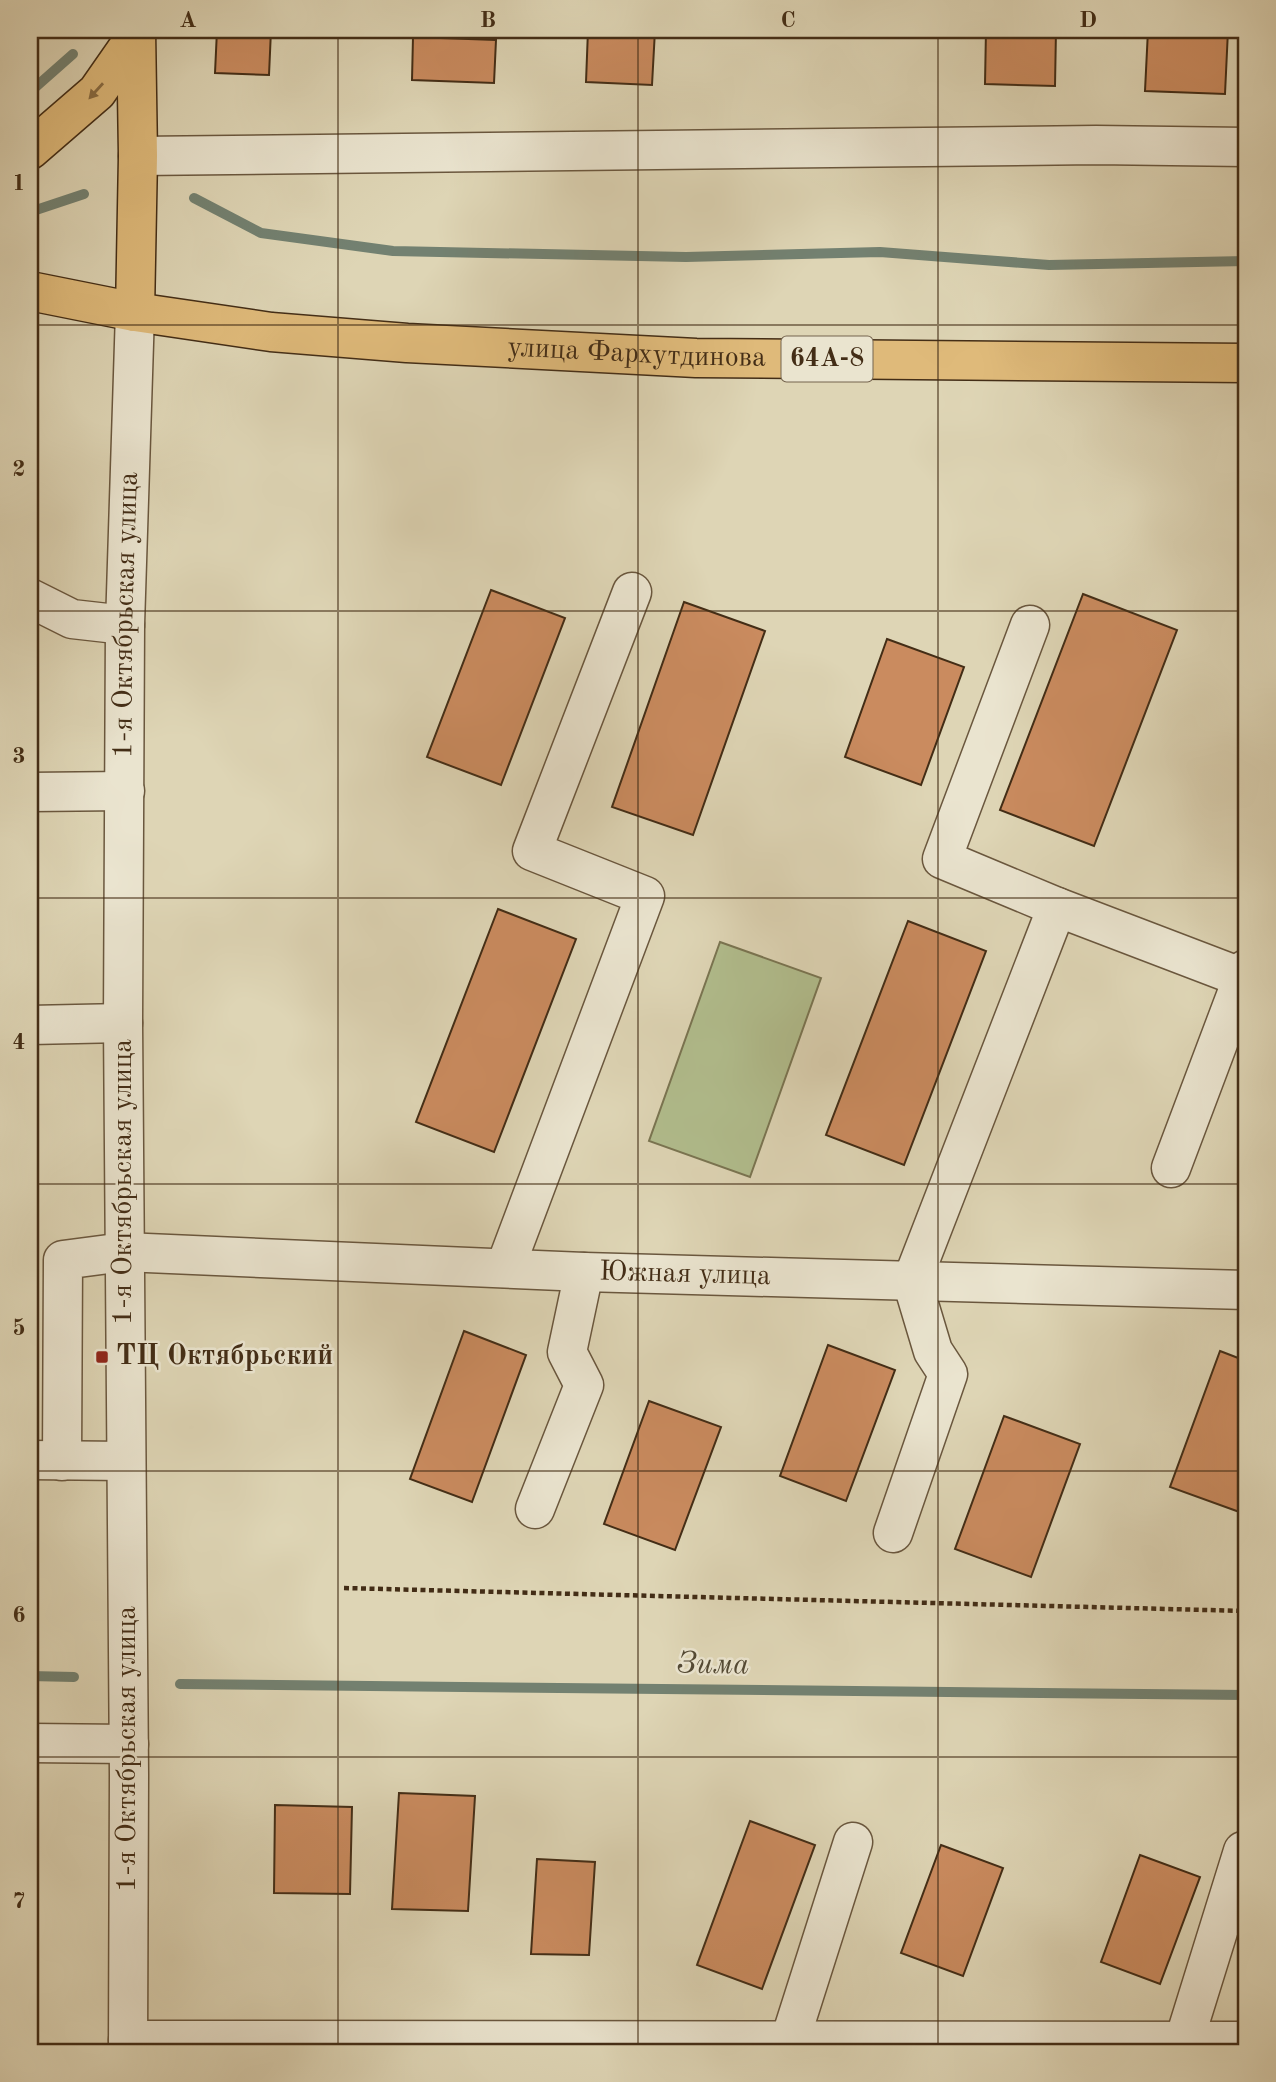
<svg xmlns="http://www.w3.org/2000/svg" width="1276" height="2082" viewBox="0 0 1276 2082" font-family="'Old Standard TT',serif">
	<rect width="100%" height="100%" fill="#ded5b5"/>
	<filter id="stains"><feTurbulence type="fractalNoise" baseFrequency=".00286" numOctaves="4"/><feColorMatrix values="0 0 0 0 .2 0 0 0 0 .09 0 0 0 0 .02 0 0 0 .5 -.17"/></filter>
	<radialGradient id="worn" r=".72"><stop offset=".6" stop-color="#630" stop-opacity="0"/><stop offset="1" stop-color="#630" stop-opacity=".3"/></radialGradient>
	<path fill="#b1bd8d" stroke="#7a7552" stroke-width="2" d="M720 942 821 978 750 1177 649 1141Z"/>
	<g fill="none" stroke-linecap="round" stroke-linejoin="round">
		<path stroke="#738171" stroke-width="10" d="M30 92 73 54
			M194 198 261 233 393 251 686 257 880 252 1049 265 1246 261
			M30 212 84 194
			M30 1676 74 1677
			M180 1684 1246 1695"/>
	</g>
	<path fill="#ca8b5f" stroke="#432d16" stroke-width="2" d="M217 30H271L269 75 215 73Z
		M588 30H655L652 85 586 82Z
		M986 30H1056L1055 86 985 84Z
		M1148 30H1228L1225 94 1145 91Z
		M413 37 496 40 494 83 412 80Z
		M491 590 565 618 501 785 427 757Z
		M1083 594 1177 630 1094 846 1000 810Z
		M684 602 765 631 693 835 612 807Z
		M887 639 964 667 921 785 845 757Z
		M498 909 576 939 494 1152 416 1122Z
		M908 921 986 951 904 1165 826 1135Z
		M464 1331 526 1355 472 1502 410 1479Z
		M828 1345 895 1370 846 1501 780 1476Z
		M1220 1351 1246 1361 1245 1514 1170 1487Z
		M649 1401 721 1427 675 1550 604 1524Z
		M1004 1416 1080 1444 1031 1577 955 1549Z
		M399 1793 475 1796 468 1911 392 1909Z
		M275 1805 352 1807 350 1894 274 1893Z
		M750 1821 815 1845 762 1989 697 1965Z
		M941 1845 1003 1868 963 1976 901 1953Z
		M1140 1855 1200 1877 1160 1984 1101 1962Z
		M537 1859 595 1862 589 1955 531 1954Z"/>
	<g fill="none" stroke-linecap="round" stroke-linejoin="round">
		<g stroke="#6a573e" stroke-width="41">
			<g id="minor">
				<path d="M138 156 1096 145 1246 147"/>
				<path d="M30 598 72 619 125 625"/>
				<path d="M30 792 125 791"/>
				<path d="M1057 907 1243 978"/>
				<path d="M30 1025 123 1023"/>
				<path d="M1171 1168 1246 969"/>
				<path d="M505 1268 645 896 532 851 632 592"/>
				<path d="M30 1460 125 1461"/>
				<path id="s1" d="M62 1461 63 1260 124 1252 584 1272 1246 1290"/>
				<path d="M535 1509 584 1385 567 1352 584 1272"/>
				<path d="M893 1533 948 1374 933 1351 912 1281 1057 907 942 859 1030 625"/>
				<path d="M30 1743 129 1744"/>
				<path d="M128 2040 1246 2041"/>
				<path d="M790 2040 853 1842"/>
				<path d="M1184 2041 1243 1851"/>
				<path id="s2" d="M128 2052 129 1775 123 1023 125 625 135 312"/>
			</g>
		</g>
		<g stroke="#432d16" stroke-width="41">
			<g id="major">
				<path d="M30 150 97 92 136 36"/>
				<path id="s3" d="M30 291 135 312 271 332 407 343 696 358 1246 363"/>
				<path d="M135 312 138 156 136 30"/>
			</g>
		</g>
		<path stroke="#432d16" stroke-width="4.5" stroke-dasharray="5 3.5" stroke-linecap="butt" d="M344 1588 1246 1611"/>
		<use href="#minor" stroke="#eae4cf" stroke-width="38"/>
		<use href="#major" stroke="#dfba7a" stroke-width="38"/>
	</g>
	<defs><path id="oneway-solid" d="M-6-.8H1V-3.2L6.5 0L1 3.2V.8H-6Z" transform="scale(1.75)"/></defs>
	<use fill="#896c43" href="#oneway-solid" transform="translate(96 91) rotate(132)"/>
	<path fill="none" stroke="#432d16" stroke-width="2" stroke-opacity="0.55" d="M338 30V2052M638 30V2052M938 30V2052M30 325H1246M30 611H1246M30 898H1246M30 1184H1246M30 1471H1246M30 1757H1246"/>
	<rect fill="#8f2418" stroke="#eae4cf" stroke-width="2.5" x="95" y="1350" width="14" height="14" rx="3.5"/>
	<g text-anchor="middle" dominant-baseline="central" stroke-width="5" stroke-linejoin="round" paint-order="stroke">
		<rect fill="#eae4cf" stroke="#75644e" stroke-width="2" x="781.5" y="336.5" width="91" height="45" rx="5"/>
		<g font-size="26" font-weight="bold" fill="#432d16">
			<text x="827" y="359">64А-8</text>
		</g>
		<g font-size="28" fill="#432d16" stroke="#eae4cf">
			<text stroke="none"><textPath href="#s3" startOffset="611">улица Фархутдинова</textPath></text>
			<text stroke="none"><textPath href="#s2" startOffset="1437">1-я Октябрьская улица</textPath></text>
			<text transform="translate(124 1182) rotate(-90)">1-я Октябрьская улица</text>
			<text stroke="none"><textPath href="#s1" startOffset="824">Южная улица</textPath></text>
			<text transform="translate(128 1749) rotate(-90)">1-я Октябрьская улица</text>
		</g>
		<g font-size="28" font-weight="bold" fill="#432d16" stroke="#eae4cf" text-anchor="start">
			<text x="116" y="1357">ТЦ Октябрьский</text>
		</g>
		<g font-size="30" font-style="italic" fill="#534934" stroke="#eae4cf">
			<text transform="translate(713 1665) rotate(1)">Зима</text>
		</g>
	</g>
	<rect width="1276" height="2082" fill="none" stroke="#ded5b5" stroke-width="77"/>
	<rect x="38" y="38" width="1200" height="2006" fill="none" stroke="#432d16" stroke-width="2.5"/>
	<g font-size="23" text-anchor="middle" font-weight="bold" fill="#432d16">
		<text x="188" y="27">A</text>
		<text x="488" y="27">B</text>
		<text x="788" y="27">C</text>
		<text x="1088" y="27">D</text>
		<text x="19" y="190">1</text>
		<text x="19" y="476">2</text>
		<text x="19" y="763">3</text>
		<text x="19" y="1049">4</text>
		<text x="19" y="1335">5</text>
		<text x="19" y="1622">6</text>
		<text x="19" y="1908">7</text>
	</g>
	<rect width="100%" height="100%" filter="url(#stains)"/>
	<rect width="100%" height="100%" fill="url(#worn)"/>
</svg>
